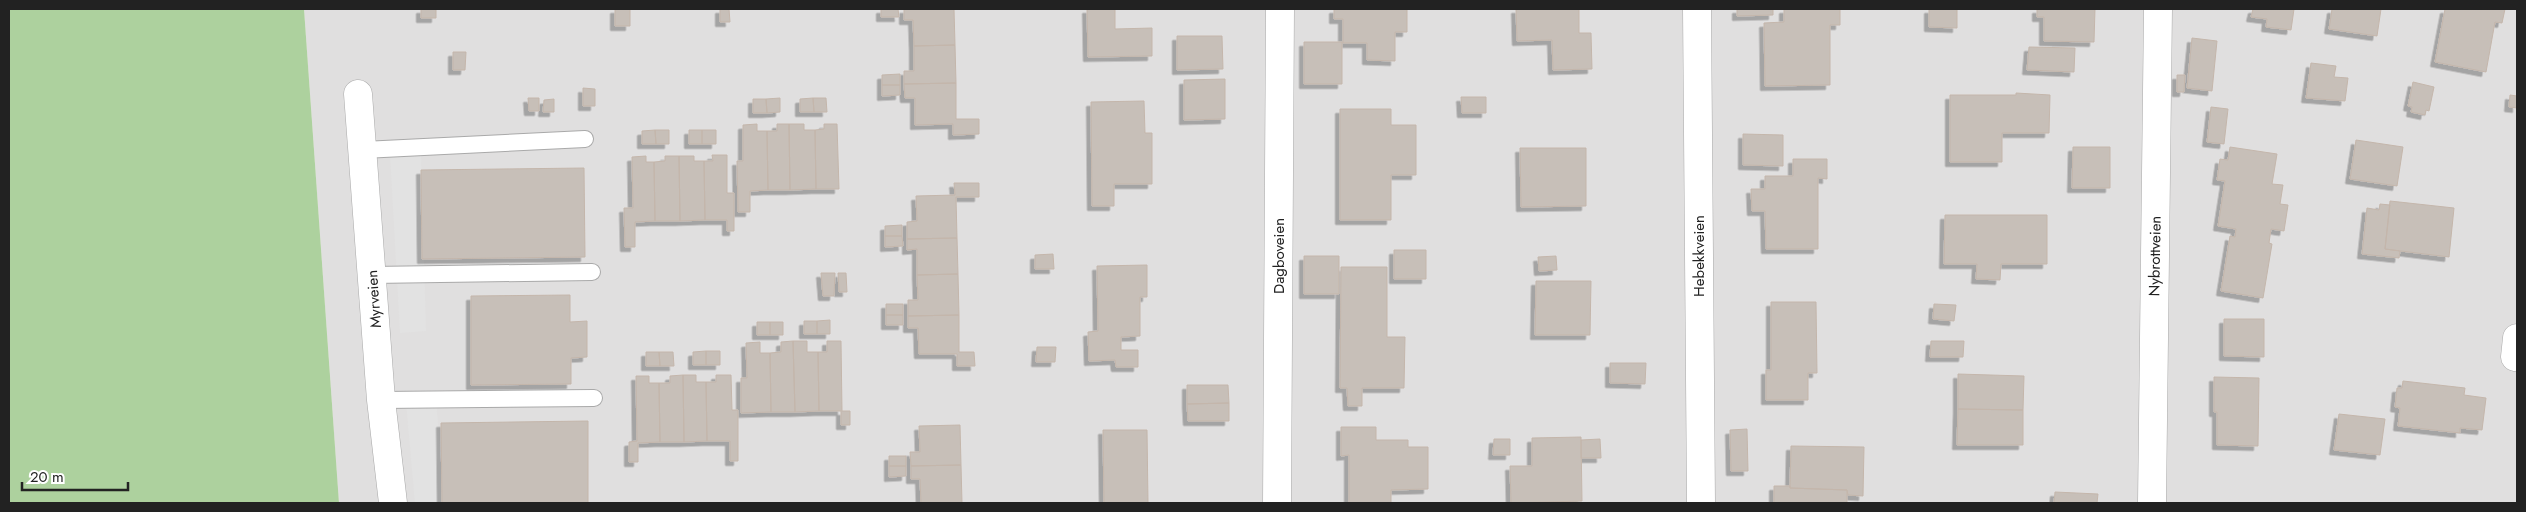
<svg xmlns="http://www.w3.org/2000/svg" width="2526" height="512" viewBox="0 0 2526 512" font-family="Jost,sans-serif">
	<defs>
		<filter id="shadow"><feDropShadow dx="-4.5" dy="4.5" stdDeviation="0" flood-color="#0004"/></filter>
	</defs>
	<rect width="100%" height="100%" fill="#f2efe9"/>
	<path fill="#e0dfdf" d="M304 9H2517V503H339Z"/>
	<path fill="#add19e" d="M9 9H304L339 503H9Z"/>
	<path fill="#e2e2e2" d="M390 154 421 155 426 331 400 333Z
		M436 400 445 503H415L406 403Z"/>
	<path fill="#c7bfb8" stroke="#c4b6ab" filter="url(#shadow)" d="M421 9H436V18H421Z
		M615 9H630V26H615Z
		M720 9H729L730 22H720Z
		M881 9H898L899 17H881Z
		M904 9H954L955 45 914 46 913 20H904Z
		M1087 9H1115V29L1152 28V56L1088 57Z
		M1334 9H1407V32H1395V61L1367 60V43H1343V19H1334Z
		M1516 9H1579V33H1591L1592 69 1553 70 1552 40 1517 41Z
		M1737 9H1773V15L1737 16Z
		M1784 9H1840V25H1830V85L1765 86 1764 23 1784 22Z
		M1929 9H1957V28L1929 27Z
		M2037 9H2095L2094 42 2044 41V17H2037Z
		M2253 9H2294L2291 30 2266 27 2267 19 2251 17Z
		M2332 9H2381L2377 36 2329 29Z
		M2445 9H2505L2502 23 2495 22 2486 72 2435 62Z
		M1177 36H1222L1223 69 1177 70Z
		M2192 38 2217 41 2212 91 2187 88Z
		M1304 42H1342V84H1304Z
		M955 45 956 83 904 84V71H914V46Z
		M2029 47 2075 48 2074 72 2027 70Z
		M453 52H466L465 70H453Z
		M2311 63 2336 66 2334 77 2348 78 2345 101 2306 98Z
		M900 74V85H882V75Z
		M2177 75H2185L2184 92H2177Z
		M1225 79V119L1184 120V80Z
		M2413 82 2434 87 2429 111 2426 110 2425 115 2411 112 2412 107 2408 106Z
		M956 83V119H979V134L953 135V124L915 125V98H905L904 84Z
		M882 85H900V95L882 96Z
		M583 88 595 89V106H583Z
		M2016 93 2050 95 2049 133H2002V162H1950V95H2016Z
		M2510 95 2517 96V108L2509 107Z
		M1461 97H1486V113H1462Z
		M528 98H539V111H529Z
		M780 98V112L767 113 766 99Z
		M813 98H826L827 112H814Z
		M813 98 814 112H800V99Z
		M554 99V112H543L544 100Z
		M753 99H766L767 113H753Z
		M1144 101 1145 133H1152V184H1114V206H1092L1091 102Z
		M2211 107 2228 109 2224 144 2207 142Z
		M1340 109H1391V125H1416V175H1391V220H1340Z
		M757 124V131H767L768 190 750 191V212H738L737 161H743V125Z
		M777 124H789L790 190H768L767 131H777Z
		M789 124H804V130H815L816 189 790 190Z
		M824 124H837L839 189H816L815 130 824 129Z
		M655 130 656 144H642V131Z
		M655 130H669V144H656Z
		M689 130H702V144H689Z
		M702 130H716V144H702Z
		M1743 134 1783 135V166L1743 165Z
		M2356 140 2403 147 2397 186 2350 179Z
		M2073 147H2110V188H2072Z
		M2230 147 2277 154 2272 184 2283 185 2280 204 2288 205 2284 231 2271 229 2269 243 2272 244 2263 298 2221 291 2230 236 2235 237 2236 229 2218 226 2225 181 2217 180 2220 159 2228 160Z
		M1520 148H1586V206L1521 207Z
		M712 155H727V193H734V231H727V220H705L704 161H713Z
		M646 156V162H654L655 221 635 222V247H625L624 208H633L632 157Z
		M665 156H679L680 221H655L654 162 665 161Z
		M679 156H694V161H704L705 220 680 221Z
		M1793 159H1827V179L1818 178V249H1766L1765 211H1752L1751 189H1765V176H1793Z
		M584 168 585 257 422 259 421 170Z
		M954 183H979V197H956L957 238 907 239V222L917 221 916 196 955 195Z
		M2390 201 2454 208 2449 257 2385 249Z
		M2380 204 2390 205 2385 249 2400 251 2399 258 2362 254 2367 208 2379 210Z
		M1945 215H2047V264H2001L2000 280 1976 279 1977 264H1944Z
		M902 225V236H885V226Z
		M885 236H902L903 246 885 247Z
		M957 238 958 274 917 275V249L907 250V239Z
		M1394 250H1426V279H1394Z
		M1053 254 1054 269H1035V255Z
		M1304 256H1339V294H1304Z
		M1556 256 1557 270 1539 271 1538 257Z
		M1147 265V297H1140V336L1121 337V350H1138V367H1116L1115 360 1089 361 1088 332 1098 331 1097 266Z
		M1341 267H1387V337H1405L1404 388H1362V406H1348L1347 388H1340Z
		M821 273H835L834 296H823Z
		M838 273H846L847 292H839Z
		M958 274 959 315 908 316V300H918L917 275Z
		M1536 281H1591L1590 335H1535Z
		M570 295V322L587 321V357L571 358V384L471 385V296Z
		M1771 302H1816L1817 373H1808V400H1766V370H1771Z
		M886 304H903V315H886Z
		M1934 304 1956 305 1954 321 1933 319Z
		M886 315H903V325H886Z
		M959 315V352H974L975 366H957V354H919L918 328H908V316Z
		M2224 319H2264V357L2224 356Z
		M830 320V334H817V321Z
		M804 321H817V334H804Z
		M757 322H770V335H757Z
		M770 322H783V335H770Z
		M793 341H807V352H818L819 411 795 412Z
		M793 341 795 412H771L770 353 781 352V342Z
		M827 341H841L842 411H850V425H841V411H819L818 352H827Z
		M1931 341H1964L1963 357H1930Z
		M760 342V353H770L771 412 741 413V378H747L746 343Z
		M1037 347H1056L1055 362H1036Z
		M706 351H720V365H706Z
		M706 351V365H693V352Z
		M646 352H659L660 366H646Z
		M659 352H673L674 366H660Z
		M1610 363H1646L1645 384 1610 383Z
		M1958 374 2024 376 2023 410 1958 409Z
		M683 375 684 442H660L659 383H670V376Z
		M683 375H696V382H706L707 441 684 442Z
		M716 375H731L732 410H738V461H730V441H707L706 382H716Z
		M636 376H649V383H659L660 442 638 443V462H629V442L637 441Z
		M2214 377 2259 378 2258 446 2217 445V412H2214Z
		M2403 381 2465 388 2464 395 2486 398 2482 430 2460 428V433L2398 426 2400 408 2395 407 2397 388H2402Z
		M1187 385H1228L1229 403 1187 404Z
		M1229 403V421H1188L1187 404Z
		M1958 409 2023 410V445H1957Z
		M2339 414 2385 419 2380 455 2334 450Z
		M588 421V503H442L441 423Z
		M960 425 961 465 911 466 910 452H920L919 426Z
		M1341 427H1376V440H1408V447H1428V489L1391 490V503H1349V455L1341 456Z
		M1747 429 1748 471H1731L1730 430Z
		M1103 430H1147L1148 503H1104Z
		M1581 437 1582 501 1511 503 1510 466H1532V438Z
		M1494 439H1510V455H1493Z
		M1600 439 1601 458H1581V440Z
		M1791 446 1864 447 1863 496 1848 495 1847 490 1790 488Z
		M889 456H906V466H889Z
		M961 465 962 503H921L920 479H911V466Z
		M889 466H906V476L889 477Z
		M1774 486H1790V488L1847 490V503H1774Z
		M2055 492 2098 494 2097 503H2054Z"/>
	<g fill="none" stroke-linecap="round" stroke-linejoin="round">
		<g stroke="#a9a9a9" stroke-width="18">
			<path id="service" d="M363 150 585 139
				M372 275 592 272
				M381 400 594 398"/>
		</g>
		<g stroke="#a9a9a9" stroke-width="29">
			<path id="minor" d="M1697 9 1701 503
				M358 94 381 400 393 503
				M2515 357 2517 338
				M1277 503 1280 9
				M2152 503 2158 9"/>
		</g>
		<use href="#service" stroke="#fff" stroke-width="16"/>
		<use href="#minor" stroke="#fff" stroke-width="28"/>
	</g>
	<g text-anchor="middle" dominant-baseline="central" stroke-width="4" stroke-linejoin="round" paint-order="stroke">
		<g font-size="15" fill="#222" stroke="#fff">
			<text transform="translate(1279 256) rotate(-90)">Dagboveien</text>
			<text transform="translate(1699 256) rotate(-90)">Hebekkveien</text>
			<text transform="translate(2155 256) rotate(-89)">Nybrottveien</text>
			<text transform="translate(374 299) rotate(-94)">Myrveien</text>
		</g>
	</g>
	<rect width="2526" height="512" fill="none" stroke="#222222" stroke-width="20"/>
	<path d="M22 482v8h106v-8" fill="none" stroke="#222222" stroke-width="2.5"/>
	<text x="30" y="482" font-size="15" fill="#222222" stroke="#ffffff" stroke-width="4" paint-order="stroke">20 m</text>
</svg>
